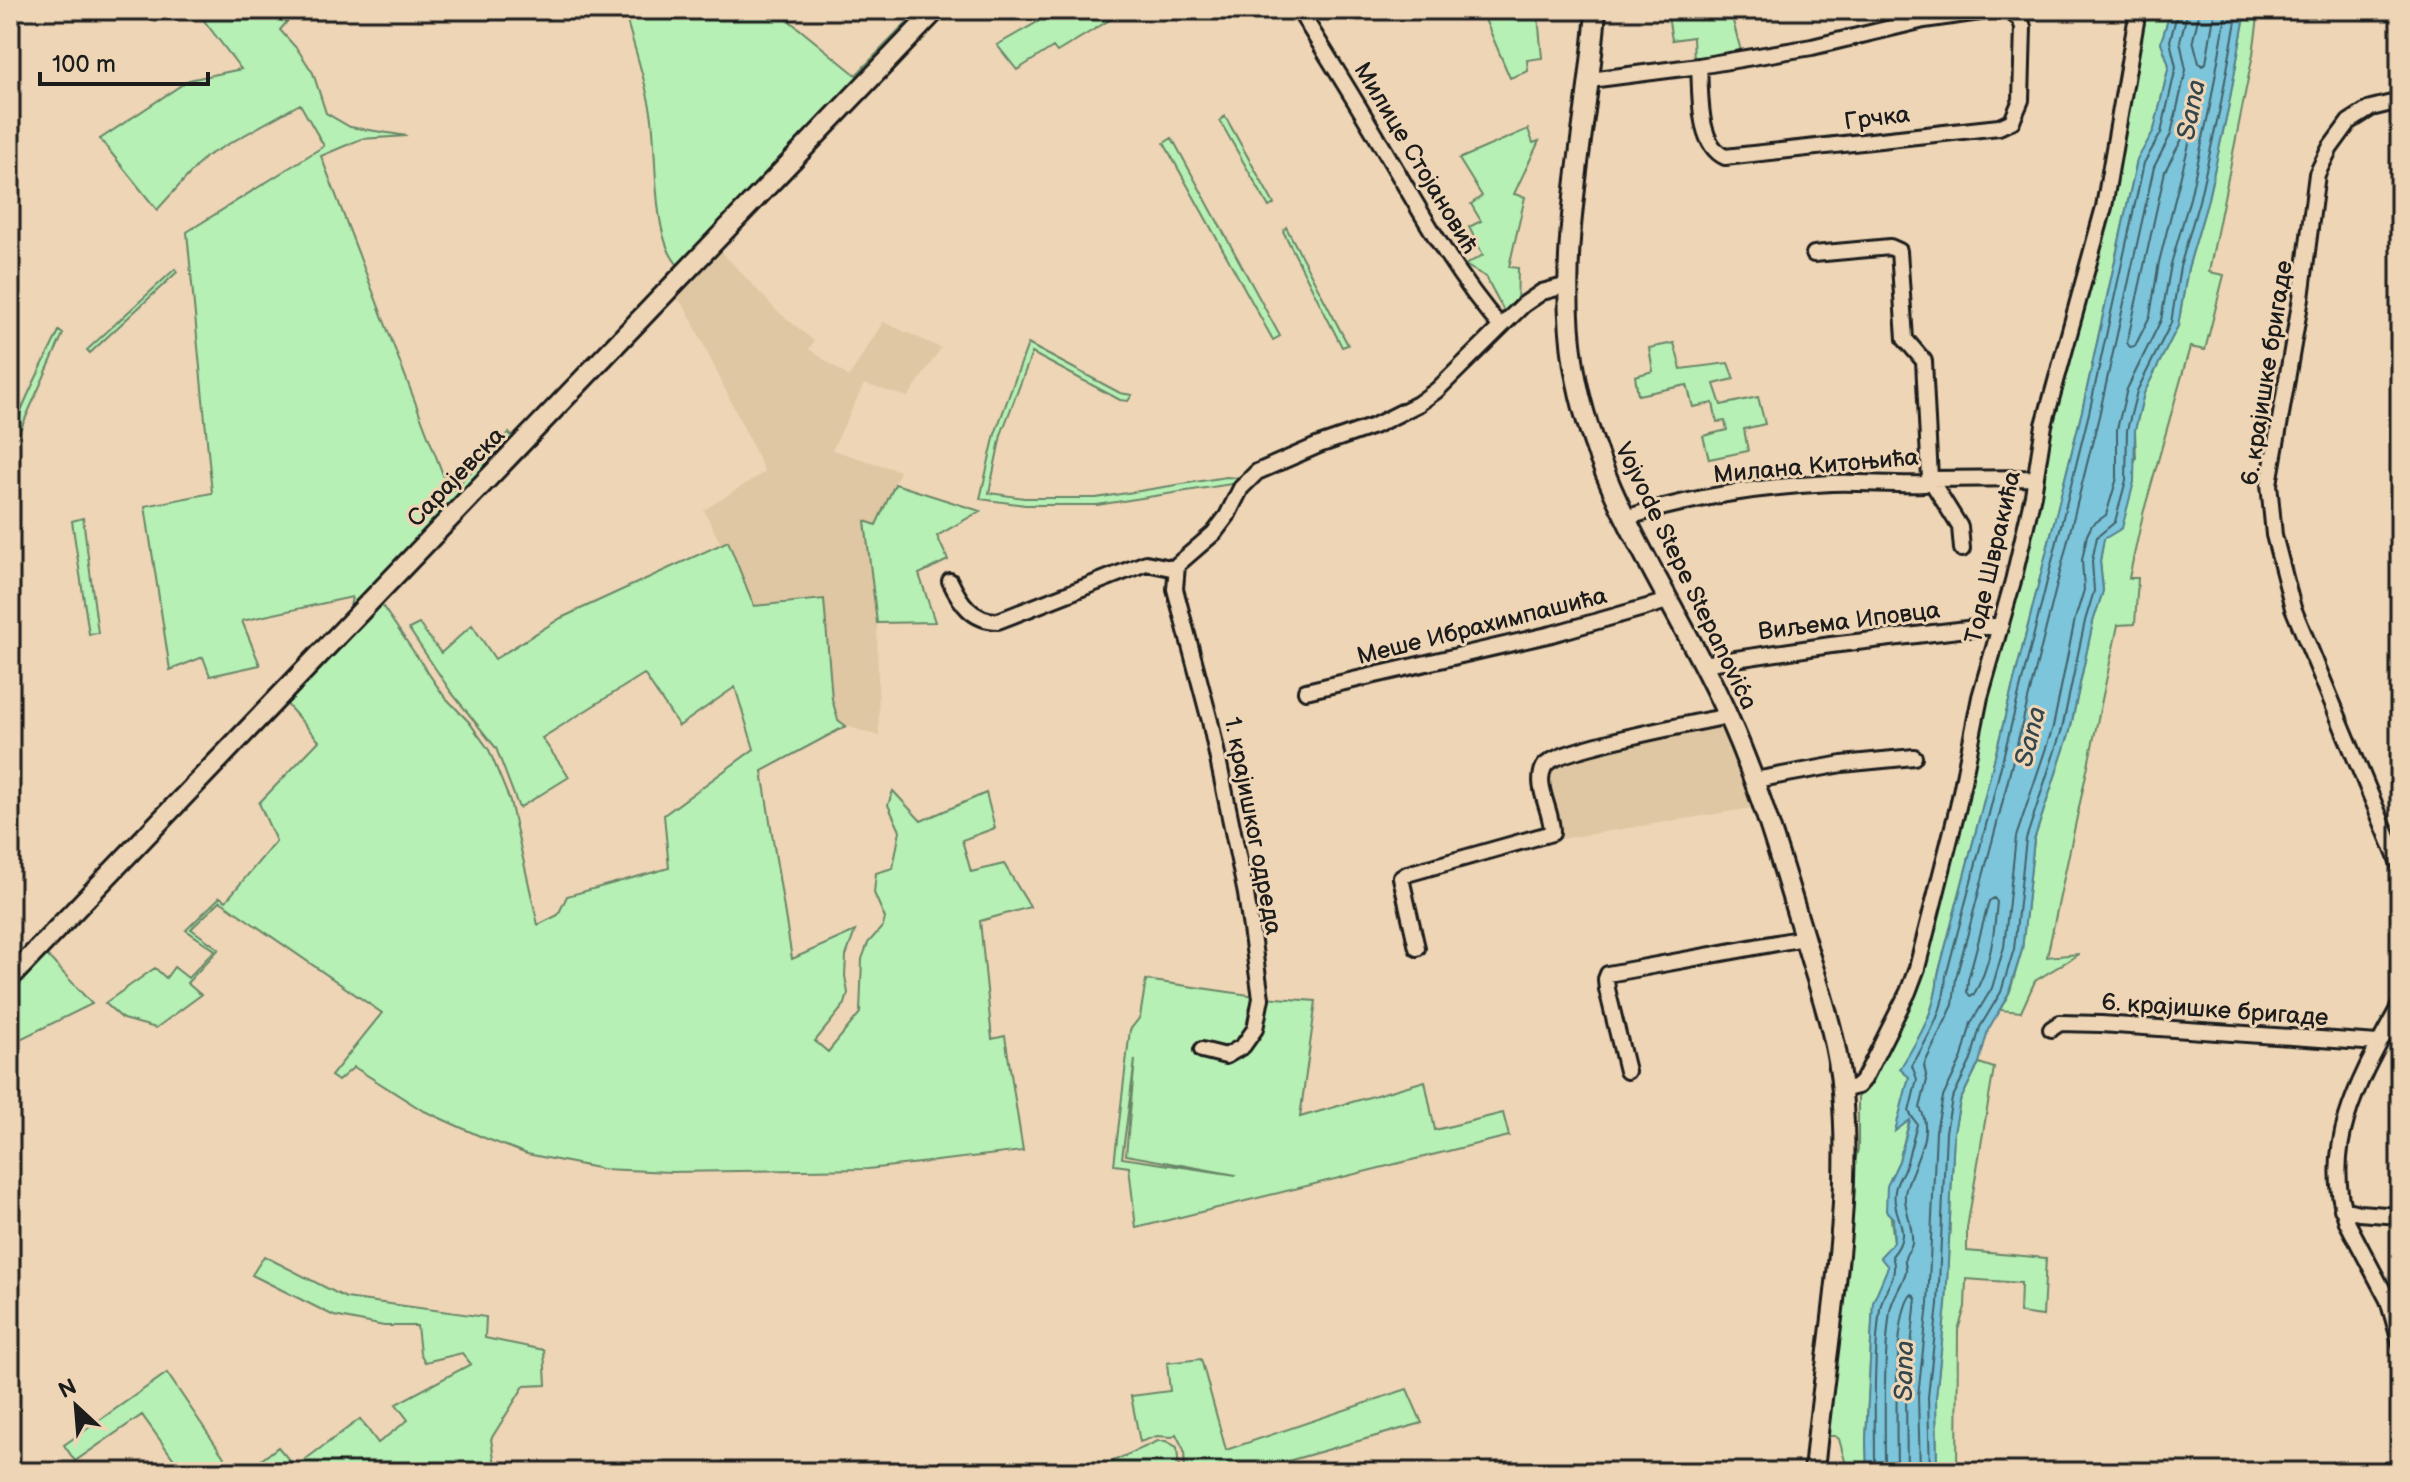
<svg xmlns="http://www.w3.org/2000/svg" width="2410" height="1482" viewBox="0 0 2410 1482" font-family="'Balsamiq Sans',sans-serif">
	<rect width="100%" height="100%" fill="#edd5b5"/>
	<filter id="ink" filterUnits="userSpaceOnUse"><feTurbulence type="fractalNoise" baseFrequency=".0125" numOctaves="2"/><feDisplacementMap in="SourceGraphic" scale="16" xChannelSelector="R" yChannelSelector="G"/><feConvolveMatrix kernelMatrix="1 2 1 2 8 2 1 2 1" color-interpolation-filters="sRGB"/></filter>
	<g filter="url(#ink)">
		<path fill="#dec7a2" d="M718 248 776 310 814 341 809 349 849 377 883 322 941 348 908 397 864 384 832 450 900 471 876 525 865 522 877 623 879 736 846 726 838 720 832 699 754 606 728 541 721 544 704 510 765 472 687 310 678 299 669 300Z
			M1725 722 1758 807 1560 839 1544 781 1553 761Z"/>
		<path fill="#b6f0b4" stroke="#698668" stroke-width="2" fill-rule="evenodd" d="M196 10H308L289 19 280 30 298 50 313 73 326 113 350 127 407 136 361 139 321 156 450 493 509 433 515 440 348 617 352 597 242 621 260 665 210 676 203 657 170 670 145 506 212 493 187 232 324 146 300 104 205 157 157 210 100 139 189 80 241 69Z
			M624 10H776L856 75 919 10H929L681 268C650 242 658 151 651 112 645 78 633 44 624 10Z
			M1039 10H1126L1057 52 1053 47 1017 70 997 45 1039 21 1034 12Z
			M1481 10H1517L1518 17 1538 16 1542 58 1527 60 1528 71 1510 78Z
			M1667 10H1730L1742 55 1694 62 1693 37 1672 40Z
			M2143 10H2171L2161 42 2169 65 2154 130 2136 164 2082 411 1982 808 1938 975C1936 1010 1919 1039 1900 1069L1909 1077 1896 1130 1910 1118 1899 1161 1887 1187 1894 1242 1881 1257 1889 1267 1873 1303 1866 1440 1867 1472H1848L1839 1439 1835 1436H1824L1851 1179 1858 1149V1098L1894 1028 1946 880 1971 783 1993 673 2026 561 2044 482 2045 453 2059 392 2115 184Z
			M2246 10H2259L2253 54 2209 272 2224 275 2205 350 2190 347 2143 514 2129 578H2138L2135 624 2118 625 2047 957 2079 954 2035 981 2021 1012 2000 1010 2010 991 2022 950 2034 840 2070 731 2093 622 2103 591 2100 561 2104 538 2136 458 2135 430 2144 393 2178 326 2188 268 2207 203 2228 109Z
			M1225 116 1274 204 1269 207 1220 121Z
			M1528 129 1533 143 1539 141 1514 194 1525 197 1509 267 1518 268 1517 309 1511 312 1504 311 1486 277 1465 265 1483 255 1469 227 1481 221 1471 204 1482 196 1459 159Z
			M1172 138 1280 336 1273 340 1164 143Z
			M1286 227 1348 345 1342 347 1283 231Z
			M175 269 177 272 90 353 87 350Z
			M59 331 63 334 10 453C10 422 45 362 59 331Z
			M1674 343 1681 369 1728 363 1734 379 1714 384 1721 405 1758 397 1765 424 1744 429 1748 451 1709 459 1703 436 1727 430 1725 421 1717 422 1713 403 1693 407 1687 385 1638 395 1635 376 1653 371 1649 348Z
			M1028 344 1120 393 1132 395 1128 401 1120 400 1032 353 1001 435 989 493 1024 498H1096L1226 477 1237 478 1238 483 1097 505H1025L980 499 995 434Z
			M895 484 980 511 937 536 948 560 919 574 935 622 877 623 865 521 876 525Z
			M83 518 98 633 89 634 72 521Z
			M728 541 754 606 824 599 832 699 838 720 846 726 762 771 792 959 855 931 846 956 845 976 848 993 845 1004 815 1041 828 1052 860 1013 862 959 868 943 883 926 885 918 874 893 876 873 893 868 900 831 888 805 893 791 921 821 986 793 995 828 962 840 971 872 1004 864 1030 907 980 921 992 1039 1005 1036 1023 1151 868 1169 671 1172 602 1169 527 1154 482 1137 422 1110 354 1067 338 1081 331 1076 382 1013 220 901 191 929 219 949 187 983 201 995 156 1028 123 1019 105 1003 155 968 166 978 174 967 188 978 215 950 186 930 220 897 226 901 276 841 259 803 319 741 284 701 379 601 444 696 469 722 489 750 510 801 538 925 558 915 567 896 669 868 664 815 754 749 735 687 679 726 644 674 542 738 569 777 519 808 496 748 451 692 409 629 419 624 441 653 472 625 495 659 561 618Z
			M44 952 92 1004 10 1044V988Z
			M1146 980 1263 997 1316 1001 1300 1117 1425 1081 1435 1130 1503 1113 1509 1136 1136 1228 1129 1167 1114 1165 1130 1030 1140 1017ZM1135 1060 1126 1155 1236 1175 1122 1158Z
			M1979 1063 1994 1068 1967 1228V1251L2046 1258 2043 1316 2020 1313 2021 1283 1966 1279 1965 1307 1958 1330 1957 1472H1937L1936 1397 1946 1305 1954 1132 1960 1101Z
			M264 1256 346 1298 486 1317 485 1338 544 1350 546 1385 524 1386 491 1439 496 1472H246L278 1447 295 1467 360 1419 378 1443 408 1420 396 1404 471 1364 462 1353 425 1362 420 1353 417 1326H384L334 1316 252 1275Z
			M1201 1359 1226 1450 1407 1389 1422 1423 1249 1472H1185L1184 1450 1176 1434 1172 1437 1157 1436 1140 1442 1131 1396 1170 1391 1167 1363Z
			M167 1373 234 1472H183L142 1415 75 1461 64 1445Z
			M1158 1441H1166L1177 1447 1179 1472H1069L1111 1462Z"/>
		<path fill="#7bc5db" stroke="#55818f" stroke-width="2" d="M2171 10H2246L2228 109 2207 203 2188 268 2178 326 2144 393 2135 430 2134 482 2122 528 2104 539 2100 561 2103 591 2093 622 2070 731 2034 840 2022 950 2008 995 1988 1030 1979 1063 1960 1101 1954 1132 1946 1305 1936 1397 1937 1472H1867L1866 1440 1873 1302 1888 1267 1880 1257 1894 1242 1893 1218 1886 1211 1887 1186 1899 1161 1910 1120 1895 1131 1909 1077 1900 1069C1919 1038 1936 1011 1938 975L1982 808 2082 411 2137 160 2154 130 2169 65 2161 42Z"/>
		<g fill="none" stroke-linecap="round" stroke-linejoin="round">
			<path stroke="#426068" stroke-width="2" d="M2200 10 2193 40 2199 63 2202 66 2206 63 2215 10
				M2188 135 2190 140 2159 262 2150 316 2135 346 2130 347 2127 343 2165 171 2183 137Z
				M1994 898 1997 902C1994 934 1991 966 1974 994L1970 996 1967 992 1968 980 1989 901Z
				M1875 1472C1875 1418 1873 1362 1880 1309 1883 1288 1900 1278 1892 1256 1915 1229 1891 1218 1895 1191 1896 1181 1904 1172 1907 1162 1910 1149 1914 1137 1917 1124L1909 1112 1917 1079 1912 1066C1929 1035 1944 1013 1946 976L1990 810 2089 413 2144 163 2161 133 2176 67 2170 41 2178 10
				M1885 1472C1885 1419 1883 1364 1890 1311 1892 1297 1903 1285 1906 1271 1907 1267 1904 1263 1905 1259 1905 1253 1912 1249 1912 1243 1914 1224 1901 1203 1906 1189 1913 1164 1935 1133 1920 1108L1927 1080 1924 1065 1953 1005 1956 978 2000 812 2099 416 2154 167 2171 134 2186 70 2180 41 2188 10
				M1897 1472C1897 1440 1892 1311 1912 1294L1916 1298 1906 1396 1907 1472
				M1920 1472 1918 1396 1928 1304 1936 1131 1943 1097 1962 1057 1971 1023 1992 988 2004 947 2016 837 2053 727 2075 619 2084 590 2082 560 2087 535 2092 525 2106 515 2117 478V429L2127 389 2161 320 2171 264 2190 198 2210 106 2227 10
				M1930 1472 1928 1397 1938 1304 1946 1132 1952 1099 1971 1060 1980 1027 2001 992 2014 949 2026 839 2062 729 2085 621 2094 591 2092 561 2097 537 2115 522 2126 480 2127 430 2137 391 2171 323 2180 267 2199 201 2220 108 2238 10"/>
			<g stroke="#1c1c1c" stroke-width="20">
				<path id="minor" d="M1299 10C1327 55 1355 100 1382 146 1418 207 1453 272 1500 326
					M1699 66C1701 94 1697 144 1725 157L1999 127 2012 121 2021 100 2023 27 2020 19 2008 10
					M1590 80 1699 66 1812 47 1924 20 1994 10
					M2400 101 2371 108 2349 122 2330 148 2317 174 2301 298 2269 484 2274 535 2293 608 2400 866
					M1930 479 2035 478
					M1930 479 1960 527 1962 549
					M1625 518C1692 497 1762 486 1832 483 1862 482 1893 485 1924 484L1930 479 1924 361 1905 339 1899 251 1890 247 1814 254
					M950 581C960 602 972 621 998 621L1146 563 1176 569
					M1702 664 1831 645 2001 625
					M1306 691 1552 634 1668 601
					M1755 780 1842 764 1914 757
					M1417 948 1401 878 1407 874 1552 833C1553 812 1534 787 1544 767 1553 749 1701 722 1728 716
					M2400 1005C2364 1072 2319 1143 2347 1222L2388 1300 2400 1342
					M2051 1029 2060 1023 2101 1024 2378 1043
					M1202 1050 1226 1056 1243 1046 1255 1029 1261 998 1246 894 1210 721 1175 589 1177 565 1214 533 1227 516 1241 488 1257 472 1319 445 1374 426 1418 404 1437 390 1523 305 1542 292 1568 285
					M1627 1071 1607 989 1606 979 1608 974 1804 938
					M1842 1090 1858 1086 1864 1079 1908 992 1917 968 1958 807 1980 697 2013 581 2033 495 2044 425 2104 207 2138 10
					M2342 1209 2359 1213 2400 1216"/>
			</g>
			<g stroke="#1c1c1c" stroke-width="24">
				<path id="major" d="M1596 10C1588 129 1555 247 1574 366 1595 497 1679 603 1730 721 1761 791 1782 864 1804 937 1819 988 1838 1039 1842 1092 1853 1215 1825 1349 1814 1472
					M10 978 936 10"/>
			</g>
			<use href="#minor" stroke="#edd5b5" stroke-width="14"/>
			<use href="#major" stroke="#edd5b5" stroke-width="18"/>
		</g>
	</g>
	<g text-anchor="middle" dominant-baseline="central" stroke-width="6" stroke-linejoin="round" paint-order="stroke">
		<g font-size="24" fill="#1c1c1c" stroke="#edd5b5">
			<text transform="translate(1877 118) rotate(-7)">Грчка</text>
			<text transform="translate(1416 158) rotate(59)">Милице Стојановић</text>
			<text transform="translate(2267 373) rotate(-81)">6. крајишке бригаде</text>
			<text transform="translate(1816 466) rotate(-5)">Милана Китоњића</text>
			<text transform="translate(456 477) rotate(-46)">Сарајевска</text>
			<text transform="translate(1993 557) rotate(-77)">Тоде Швракића</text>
			<text transform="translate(1686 576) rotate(64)">Vojvode Stepe Stepanovića</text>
			<text transform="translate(1849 621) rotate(-7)">Виљема Иповца</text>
			<text transform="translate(1482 626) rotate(-14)">Меше Ибрахимпашића</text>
			<text transform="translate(1253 826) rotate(79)">1. крајишког одреда</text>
			<text transform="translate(2215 1010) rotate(4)">6. крајишке бригаде</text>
		</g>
		<g font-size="26" font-style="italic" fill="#34464c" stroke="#edd5b5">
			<text transform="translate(2192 110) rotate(-79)">Sana</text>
			<text transform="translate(2031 737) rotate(-76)">Sana</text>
			<text transform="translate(1905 1371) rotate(-89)">Sana</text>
		</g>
	</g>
	<rect width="2410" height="1482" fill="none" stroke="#edd5b5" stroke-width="40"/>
	<rect x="20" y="20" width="2370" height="1442" fill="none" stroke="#1c1c1c" stroke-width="3" filter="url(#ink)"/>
	<g transform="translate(76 1406) rotate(334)" stroke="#edd5b5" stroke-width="6" paint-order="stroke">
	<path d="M0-6L14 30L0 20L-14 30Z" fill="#1c1c1c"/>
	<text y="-12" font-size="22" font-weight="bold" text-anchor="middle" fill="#1c1c1c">N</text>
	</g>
	<path d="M40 72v12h168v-12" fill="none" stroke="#1c1c1c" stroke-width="4"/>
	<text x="52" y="72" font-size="24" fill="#1c1c1c" stroke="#edd5b5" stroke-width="6" paint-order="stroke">100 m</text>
</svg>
